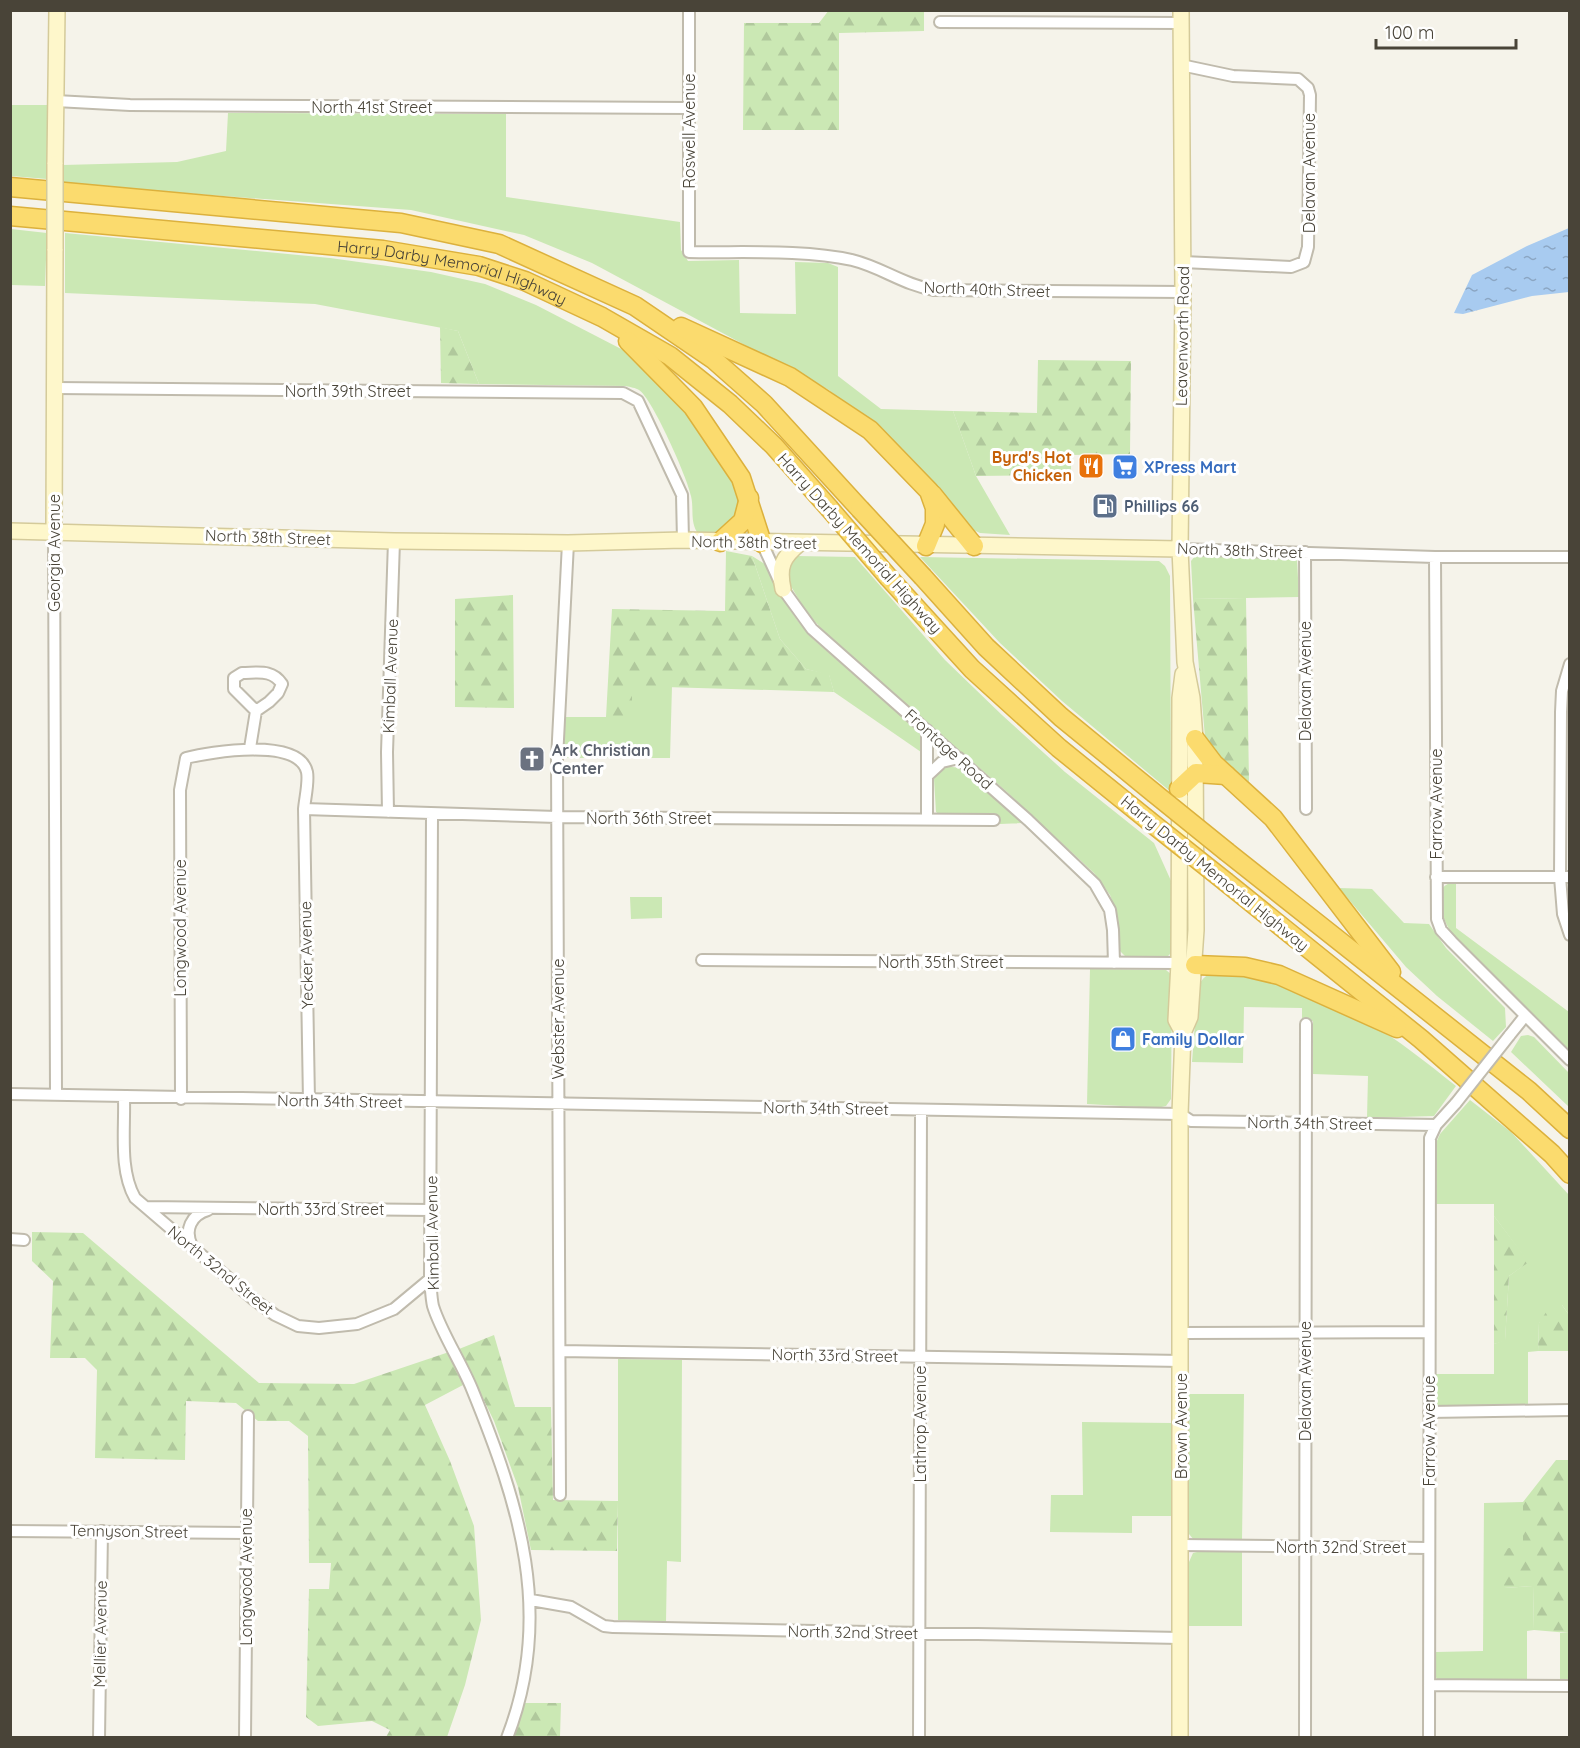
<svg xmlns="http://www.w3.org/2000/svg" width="1580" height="1748" viewBox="0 0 1580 1748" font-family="Quicksand,sans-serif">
	<defs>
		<pattern id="forest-firs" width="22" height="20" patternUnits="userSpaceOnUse" patternTransform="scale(1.5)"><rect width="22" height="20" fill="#cbe8b4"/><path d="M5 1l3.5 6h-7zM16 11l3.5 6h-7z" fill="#b0c89c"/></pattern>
		<pattern id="water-ripples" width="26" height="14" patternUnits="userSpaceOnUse" patternTransform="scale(1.5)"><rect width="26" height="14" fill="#a8cbf0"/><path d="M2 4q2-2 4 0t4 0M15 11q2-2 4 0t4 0" fill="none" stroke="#8ba6c3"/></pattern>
	</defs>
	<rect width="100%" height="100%" fill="#f5f3ea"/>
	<path fill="#cbe8b4" d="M10 105H50L47 179 11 176Z
		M228 113 506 114V197L680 222 681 250 688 261 739 260 740 313 796 314 795 262 828 263 838 267V376L881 409 953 411 976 476 1010 535 980 533 967 527 913 460 829 390 592 263 524 235 411 210 64 184 63 165 177 162 226 151Z
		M11 229 47 233 45 286 11 285Z
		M65 233 330 258 431 272 485 284 536 305 627 352 684 409 735 486C745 515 728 539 697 532 690 521 694 508 691 496 688 479 652 398 639 390 636 388 630 387 626 386L479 384 458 331 315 304 65 293Z
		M1196 555 1297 559 1299 597 1193 599 1191 561Z
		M752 556 768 566 779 593 797 620 813 639 920 732 921 752 834 692 829 675 806 669 780 639Z
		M796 556 855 557 945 660 1002 715 1065 772 1154 843 1172 883 1173 951 1168 956H1125L1120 951 1118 918 1110 895 1094 873 1007 792 825 633 805 610 786 578 790 562Z
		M920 557 1159 561 1165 566 1170 576 1171 792 1062 701 1000 643Z
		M632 686H672L670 758H562V717H632Z
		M944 766 961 768 1023 823 1000 824 998 815H940L936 812 934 779Z
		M1456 882V928L1569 1012V1055L1451 932C1442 918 1428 884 1456 882Z
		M1339 888 1372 889 1404 923 1429 924 1446 948 1505 1008 1506 1027 1493 1041 1437 996 1406 967Z
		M630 897H662V918L631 919Z
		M1090 969 1166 970 1172 975 1171 1099 1166 1106 1157 1108 1087 1104Z
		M1225 970C1274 983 1323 996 1367 1022 1399 1040 1427 1063 1456 1086L1434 1116 1367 1118 1368 1076 1313 1074V1021L1302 1019V1008L1244 1007 1243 1063 1192 1062 1198 986C1205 974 1212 971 1225 970Z
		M1528 1035 1534 1037 1569 1073V1107L1511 1052 1521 1036Z
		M1470 1100 1511 1132 1569 1195V1315L1562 1305 1539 1323 1538 1351 1528 1352V1405L1438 1408 1434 1405 1435 1374H1494V1344L1505 1340 1509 1276 1528 1262 1494 1216V1204H1435L1436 1143 1440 1134Z
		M618 1359 682 1360 681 1562 667 1561 666 1622 618 1620Z
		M1189 1394H1244L1242 1540H1194L1189 1534Z
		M1082 1422 1172 1423V1516H1132V1533L1050 1532 1051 1495H1083Z
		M1523 1502V1546L1504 1588 1533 1586 1534 1630 1527 1631V1682L1438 1680 1435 1676 1436 1652 1483 1651 1484 1503Z
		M1197 1552H1242V1626H1189V1562L1193 1553Z
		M1560 1633H1569V1681H1560Z"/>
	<path fill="url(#forest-firs)" d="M829 10 924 11V31L839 33V130H743L744 23H819Z
		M440 327 458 331 479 384 441 383Z
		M1038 360 1131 361 1130 454 1071 455V475L976 476 953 411 1037 413Z
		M726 551 752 556 780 639 806 669 829 674 834 692 632 686V717H606L612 609 725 611Z
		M513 595 514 708 455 707V599Z
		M1246 598 1249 782 1214 751 1205 737 1193 599Z
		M1494 1216 1529 1262 1509 1276 1505 1341 1494 1344Z
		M32 1232 83 1233 259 1383 354 1384 449 1352 463 1385 425 1405 450 1461 474 1526 481 1620 465 1685 447 1737H386L390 1730 372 1721 318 1726 306 1717 309 1589H329L331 1563H309L308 1436 289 1421H258L236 1403 186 1401 185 1460 95 1458 97 1370 85 1358H50L53 1281 32 1261Z
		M1552 1303 1562 1305 1569 1315V1351H1538L1539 1323Z
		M494 1335 515 1407H551L553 1500 618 1501 617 1551 531 1550 518 1487 494 1421 459 1349Z
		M1556 1460H1569V1633L1534 1630 1533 1586 1504 1588 1503 1549 1523 1546V1502Z
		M525 1703H561L560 1737H514Z"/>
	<path fill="url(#water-ripples)" d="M1569 228V292L1532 296 1463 314 1454 313 1472 275 1527 246Z"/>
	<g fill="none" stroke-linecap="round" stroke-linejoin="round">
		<g stroke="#c0bbad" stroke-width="14">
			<path id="street" d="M689 10V252C739 253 804 249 852 260 881 267 904 285 934 290L1183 292
				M940 22 1181 23
				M1181 65 1233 76 1298 79 1308 88 1310 95 1308 247 1304 262 1291 267 1183 262
				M56 101 130 105 688 108
				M55 388 623 393 638 401 682 495 683 540
				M54 531 56 1095
				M762 543 783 589 812 629 1028 820 1095 884 1110 910 1113 930 1114 963
				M1180 549 1435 557H1570
				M1305 552 1306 809
				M1435 557 1437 919 1441 930 1452 942 1570 1060
				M1570 664 1562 691 1561 712 1560 877 1563 914 1570 935
				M242 673C258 673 272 669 282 684L278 693 269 702 256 711 234 689V678Z
				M927 730V819
				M250 748 256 711
				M928 775 942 762 959 758
				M304 809 557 817 994 820
				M388 812 387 752 394 541
				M432 815 430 1279C431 1287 431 1297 433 1306 441 1332 461 1362 472 1389 519 1504 555 1615 507 1738
				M1436 877H1570
				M702 960 1179 963
				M1509 1036 1525 1016
				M10 1094 1180 1114 1191 1121 1436 1125
				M124 1098C125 1130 119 1170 135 1198L253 1299 275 1315 298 1326 319 1328 357 1324 394 1309 430 1279
				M181 1099 180 790 186 758C210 752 299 737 307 772 309 782 305 798 304 809L309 1101
				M146 1207 431 1210
				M10 1239 24 1240
				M192 1246C184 1230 191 1215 208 1210
				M1181 1333 1429 1332
				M560 1351 1182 1361
				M1429 1412 1570 1410
				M560 1495 557 759 568 543
				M10 1531 247 1533
				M1181 1545 1428 1548
				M531 1600 571 1607 604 1626 613 1627 1180 1638
				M1429 1685 1570 1686
				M99 1738 102 1531
				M245 1738 248 1416
				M919 1738 921 1110
				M1305 1738 1306 1024
				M1429 1738 1430 1138 1436 1125 1456 1103"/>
		</g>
		<g stroke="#d4ca9a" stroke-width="18">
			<path id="secondary" d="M55 164 57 10
				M10 531 394 541 568 543 683 540 1180 549
				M54 531 55 249
				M783 589C778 566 783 557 800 543
				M1183 1033 1176 1020 1179 963 1180 698 1183 674
				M1180 1738V1114L1183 1033 1190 1017 1196 930 1195 739 1192 698 1185 662 1180 549 1183 292 1181 10"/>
		</g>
		<g stroke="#dcb13d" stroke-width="21">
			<g id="highway">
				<path d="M10 187 401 223 499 244 635 306 713 359 764 404 860 509"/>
				<path id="s1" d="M10 216 383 250 479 266 525 281 602 317 670 356 730 404 774 446 829 508"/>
				<path d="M681 327 790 377 870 430 929 491 935 508V524L926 546"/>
				<path d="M628 341 693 407 741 478 762 543"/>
				<path d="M932 494 974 546"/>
				<path d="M720 542 743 521 749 498"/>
				<path d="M923 577 986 647 1061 717 1154 793"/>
				<path d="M889 578 972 669 1059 748 1148 820"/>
				<path d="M1195 739 1214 764 1273 818 1391 972"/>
				<path d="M1179 789 1196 773 1226 775"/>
				<path d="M1227 852 1529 1091 1570 1129"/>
				<path d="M1226 882 1421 1039 1552 1154 1570 1174"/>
				<path d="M1195 965 1245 967 1279 975 1397 1028"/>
			</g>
		</g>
		<use href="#street" stroke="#fff" stroke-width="10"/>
		<use href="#secondary" stroke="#fef7cb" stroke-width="15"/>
		<use href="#highway" stroke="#fbdb6e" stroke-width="18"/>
		<g stroke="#c0bbad" stroke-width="14" stroke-linecap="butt">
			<path id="street-bridge" d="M1456 1103 1509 1036"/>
		</g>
		<g stroke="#d4ca9a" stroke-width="18" stroke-linecap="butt">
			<path id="secondary-bridge" d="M55 249V164"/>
		</g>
		<g stroke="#dcb13d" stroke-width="21" stroke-linecap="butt">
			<path id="highway-bridge" d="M829 508 889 578
				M860 509 923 577
				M1154 793 1227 852
				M1148 820 1226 882"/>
		</g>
		<use href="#street-bridge" stroke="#fff" stroke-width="10"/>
		<use href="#secondary-bridge" stroke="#fef7cb" stroke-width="15"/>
		<use href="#highway-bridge" stroke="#fbdb6e" stroke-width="18"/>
	</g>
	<defs>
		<g id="restaurant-square" transform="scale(1.35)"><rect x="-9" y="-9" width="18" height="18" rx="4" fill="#e8710a" stroke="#fff"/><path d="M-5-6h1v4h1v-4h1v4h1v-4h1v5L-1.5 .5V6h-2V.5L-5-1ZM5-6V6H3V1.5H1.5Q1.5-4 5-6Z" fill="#fff"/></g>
		<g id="supermarket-square" transform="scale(1.35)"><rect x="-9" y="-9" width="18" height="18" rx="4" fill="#3f7fe0" stroke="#fff"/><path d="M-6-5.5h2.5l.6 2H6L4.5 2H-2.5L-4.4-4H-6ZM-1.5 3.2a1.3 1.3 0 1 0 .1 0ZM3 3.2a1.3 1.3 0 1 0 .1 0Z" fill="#fff"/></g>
		<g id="fuel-square" transform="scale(1.35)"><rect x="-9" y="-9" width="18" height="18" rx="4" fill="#5c6f8a" stroke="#fff"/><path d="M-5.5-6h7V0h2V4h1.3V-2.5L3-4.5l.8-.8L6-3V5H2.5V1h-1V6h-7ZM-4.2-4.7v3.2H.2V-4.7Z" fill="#fff"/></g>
		<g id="church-square" transform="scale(1.35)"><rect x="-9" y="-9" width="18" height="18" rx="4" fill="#6b7280" stroke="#fff"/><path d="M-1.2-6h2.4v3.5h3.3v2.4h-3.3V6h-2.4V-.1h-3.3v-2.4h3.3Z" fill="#fff"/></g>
		<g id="shop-square" transform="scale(1.35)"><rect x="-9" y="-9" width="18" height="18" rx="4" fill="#3f7fe0" stroke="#fff"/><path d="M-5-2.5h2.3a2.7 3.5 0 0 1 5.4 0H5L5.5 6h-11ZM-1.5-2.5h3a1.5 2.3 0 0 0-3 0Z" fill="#fff"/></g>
	</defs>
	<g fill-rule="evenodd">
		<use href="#restaurant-square" x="1091" y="466"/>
		<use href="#supermarket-square" x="1125" y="467"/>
		<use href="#fuel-square" x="1105" y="506"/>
		<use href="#church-square" x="532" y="759"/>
		<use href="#shop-square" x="1123" y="1039"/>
	</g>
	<g text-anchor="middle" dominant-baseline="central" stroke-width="6" stroke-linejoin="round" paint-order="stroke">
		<g font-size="16" fill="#494438" stroke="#fff">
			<text x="372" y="107">North 41st Street</text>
			<text transform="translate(689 131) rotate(-90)">Roswell Avenue</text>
			<text transform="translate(1309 173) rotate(-90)">Delavan Avenue</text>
			<text stroke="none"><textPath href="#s1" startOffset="447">Harry Darby Memorial Highway</textPath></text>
			<text transform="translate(987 289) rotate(2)">North 40th Street</text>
			<text transform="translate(1182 336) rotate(-89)">Leavenworth Road</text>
			<text x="348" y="391">North 39th Street</text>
			<text transform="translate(268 537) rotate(2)">North 38th Street</text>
			<text transform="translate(754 542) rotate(1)">North 38th Street</text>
			<text transform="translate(860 543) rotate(48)">Harry Darby Memorial Highway</text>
			<text transform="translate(1240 550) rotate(2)">North 38th Street</text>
			<text transform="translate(54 553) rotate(-90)">Georgia Avenue</text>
			<text transform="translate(390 676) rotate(-88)">Kimball Avenue</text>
			<text transform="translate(1305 681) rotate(-90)">Delavan Avenue</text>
			<text transform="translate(949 749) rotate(42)">Frontage Road</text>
			<text transform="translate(1436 804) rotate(-90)">Farrow Avenue</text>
			<text x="649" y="818">North 36th Street</text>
			<text transform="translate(1215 873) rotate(39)">Harry Darby Memorial Highway</text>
			<text transform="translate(180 928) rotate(-90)">Longwood Avenue</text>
			<text transform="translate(306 955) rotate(-91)">Yecker Avenue</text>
			<text x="941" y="962">North 35th Street</text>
			<text transform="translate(558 1019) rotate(-90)">Webster Avenue</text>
			<text transform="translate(340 1101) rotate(1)">North 34th Street</text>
			<text transform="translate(826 1108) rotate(1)">North 34th Street</text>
			<text transform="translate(1310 1123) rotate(1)">North 34th Street</text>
			<text x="321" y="1209">North 33rd Street</text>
			<text transform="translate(432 1233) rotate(-91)">Kimball Avenue</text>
			<text transform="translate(221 1270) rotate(39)">North 32nd Street</text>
			<text transform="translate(835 1355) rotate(1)">North 33rd Street</text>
			<text transform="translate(1305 1381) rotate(-90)">Delavan Avenue</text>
			<text transform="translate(920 1424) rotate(-90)">Lathrop Avenue</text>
			<text transform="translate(1181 1426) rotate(-90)">Brown Avenue</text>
			<text transform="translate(1429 1431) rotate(-90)">Farrow Avenue</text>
			<text transform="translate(129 1531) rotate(1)">Tennyson Street</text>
			<text x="1341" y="1547">North 32nd Street</text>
			<text transform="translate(246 1577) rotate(-90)">Longwood Avenue</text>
			<text transform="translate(853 1632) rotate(1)">North 32nd Street</text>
			<text transform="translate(100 1634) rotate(-89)">Mellier Avenue</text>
		</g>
		<g font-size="16" font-weight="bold" fill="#c56008" stroke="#fff" text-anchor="end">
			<text x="1072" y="457">Byrd's Hot<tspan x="1072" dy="18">Chicken</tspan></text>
		</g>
		<g font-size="16" font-weight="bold" fill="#366cbe" stroke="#fff" text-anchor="start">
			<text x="1144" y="467">XPress Mart</text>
			<text x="1142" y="1039">Family Dollar</text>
		</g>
		<g font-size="16" font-weight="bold" fill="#4e5e75" stroke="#fff" text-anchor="start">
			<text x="1124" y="506">Phillips 66</text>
		</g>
		<g font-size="16" font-weight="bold" fill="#5b616d" stroke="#fff" text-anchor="start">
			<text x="552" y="750">Ark Christian<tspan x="552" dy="18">Center</tspan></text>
		</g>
	</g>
	<rect width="1580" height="1748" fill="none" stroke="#494438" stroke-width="24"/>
	<path d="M1376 39v9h140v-9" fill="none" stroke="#494438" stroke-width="3"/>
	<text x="1385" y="39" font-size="18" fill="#494438" stroke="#ffffff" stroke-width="4.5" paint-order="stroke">100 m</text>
</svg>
